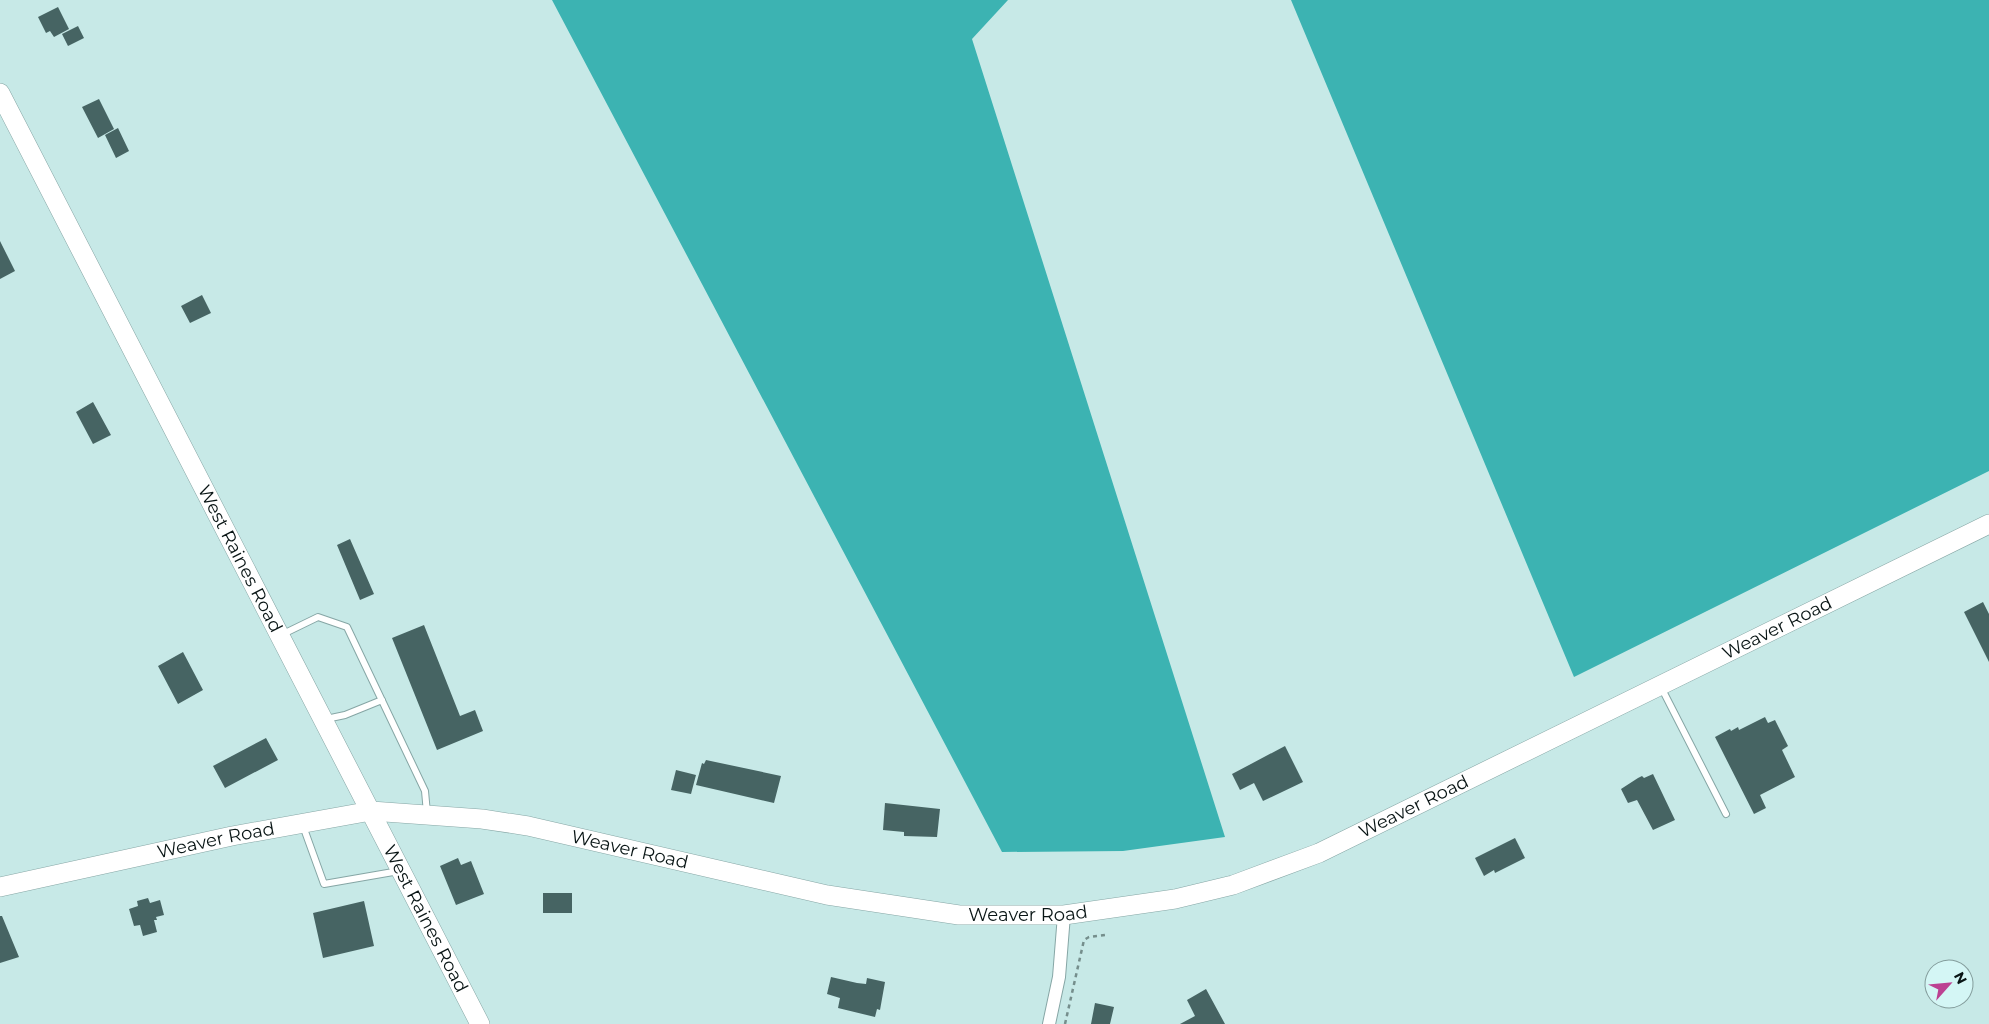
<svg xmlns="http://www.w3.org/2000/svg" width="1989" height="1024" viewBox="0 0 1989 1024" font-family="Montserrat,sans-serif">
	<rect width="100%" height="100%" fill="#c7e9e7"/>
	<path fill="#3cb3b2" d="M552 0H1008L972 39 1225 837 1123 851 1002 852Z
		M1291 0H1989V471L1574 677Z"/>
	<path fill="#466463" d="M58 7 69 29 54 37 50 31 46 33 38 17Z
		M78 26 84 38 68 46 62 34Z
		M99 99 114 129 98 138 82 107Z
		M118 128 129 151 116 158 105 135Z
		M0 241 15 271 0 279Z
		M202 295 211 313 190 323 181 306Z
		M93 402 111 435 93 444 76 412Z
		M350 539 374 594 360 600 337 545Z
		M1983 602 1989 614V662L1964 612Z
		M424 625 460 716 475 710 483 731 437 750 392 638Z
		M183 652 203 690 178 704 158 666Z
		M1765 717 1768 723 1775 720 1788 746 1782 750 1795 777 1760 795 1766 808 1754 814 1715 737 1730 729 1731 731 1738 727 1739 730Z
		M266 738 278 760 225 788 213 766Z
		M1285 746 1303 782 1263 801 1254 783 1240 790 1232 774Z
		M706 760 781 776 774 803 696 785 702 763 704 764Z
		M676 770 696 775 691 794 671 790Z
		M1653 774 1675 820 1653 830 1637 800 1628 803 1621 789 1638 778 1642 776 1644 778Z
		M885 803 940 809 937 837 904 836V832L883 830Z
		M1515 838 1525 858 1495 873 1494 870 1484 876 1475 858Z
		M458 858 461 865 471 861 484 894 456 905 440 866Z
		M543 893H572V913H543Z
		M148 898 150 903 160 900 164 915 156 917 157 920H154L157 932 143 936 140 925 134 926 129 909 138 906 137 901Z
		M364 901 374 946 323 958 313 913Z
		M0 916H2L19 957 0 963Z
		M831 977 857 983 866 984 867 978 885 982 880 1010 877 1009 875 1017 838 1008 840 998 827 994Z
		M1206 989 1225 1024H1180L1195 1016 1187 1000Z
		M1095 1003 1114 1007 1110 1024H1091Z"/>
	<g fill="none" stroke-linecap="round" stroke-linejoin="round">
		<g stroke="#86a6a5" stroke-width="8">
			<path id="lane" d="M281 635 318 617 347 627 425 791 427 813
				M1661 687 1726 814
				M326 719 345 715 382 700
				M303 826 324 884 399 871"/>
		</g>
		<g stroke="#86a6a5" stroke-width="14">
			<path id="street" d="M1049 1024 1059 977 1064 915"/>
		</g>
		<g stroke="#86a6a5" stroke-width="20">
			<g id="secondary">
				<path id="s1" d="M0 93 480 1024"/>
				<path id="s2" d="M0 887 232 836 371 811 482 819 528 826 827 895 959 915H1064L1175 899 1233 885 1319 853 1989 524"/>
			</g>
		</g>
		<path stroke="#758e8c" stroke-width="2.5" stroke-dasharray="4 4" stroke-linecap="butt" d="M1065 1024 1084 940 1089 937 1105 935"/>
		<use href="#lane" stroke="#fff" stroke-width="6"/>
		<use href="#street" stroke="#fff" stroke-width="12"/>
		<use href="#secondary" stroke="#fff" stroke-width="19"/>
	</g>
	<g text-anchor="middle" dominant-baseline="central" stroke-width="5" stroke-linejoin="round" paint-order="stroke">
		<g font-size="18" fill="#091515" stroke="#d4f6f5">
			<text stroke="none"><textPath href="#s1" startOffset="524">West Raines Road</textPath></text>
			<text stroke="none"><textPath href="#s2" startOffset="1856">Weaver Road</textPath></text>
			<text stroke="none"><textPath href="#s2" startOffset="1451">Weaver Road</textPath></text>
			<text stroke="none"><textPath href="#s2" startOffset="221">Weaver Road</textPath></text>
			<text stroke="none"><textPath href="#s2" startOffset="641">Weaver Road</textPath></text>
			<text stroke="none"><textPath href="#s2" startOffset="1046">Weaver Road</textPath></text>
			<text stroke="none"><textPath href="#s1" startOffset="929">West Raines Road</textPath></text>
		</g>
	</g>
	<g transform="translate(1949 984) rotate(63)"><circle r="24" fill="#d4f6f5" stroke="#839c9b"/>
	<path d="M0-4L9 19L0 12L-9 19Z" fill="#bc4192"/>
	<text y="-8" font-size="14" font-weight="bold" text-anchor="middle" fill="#091515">N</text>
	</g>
</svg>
